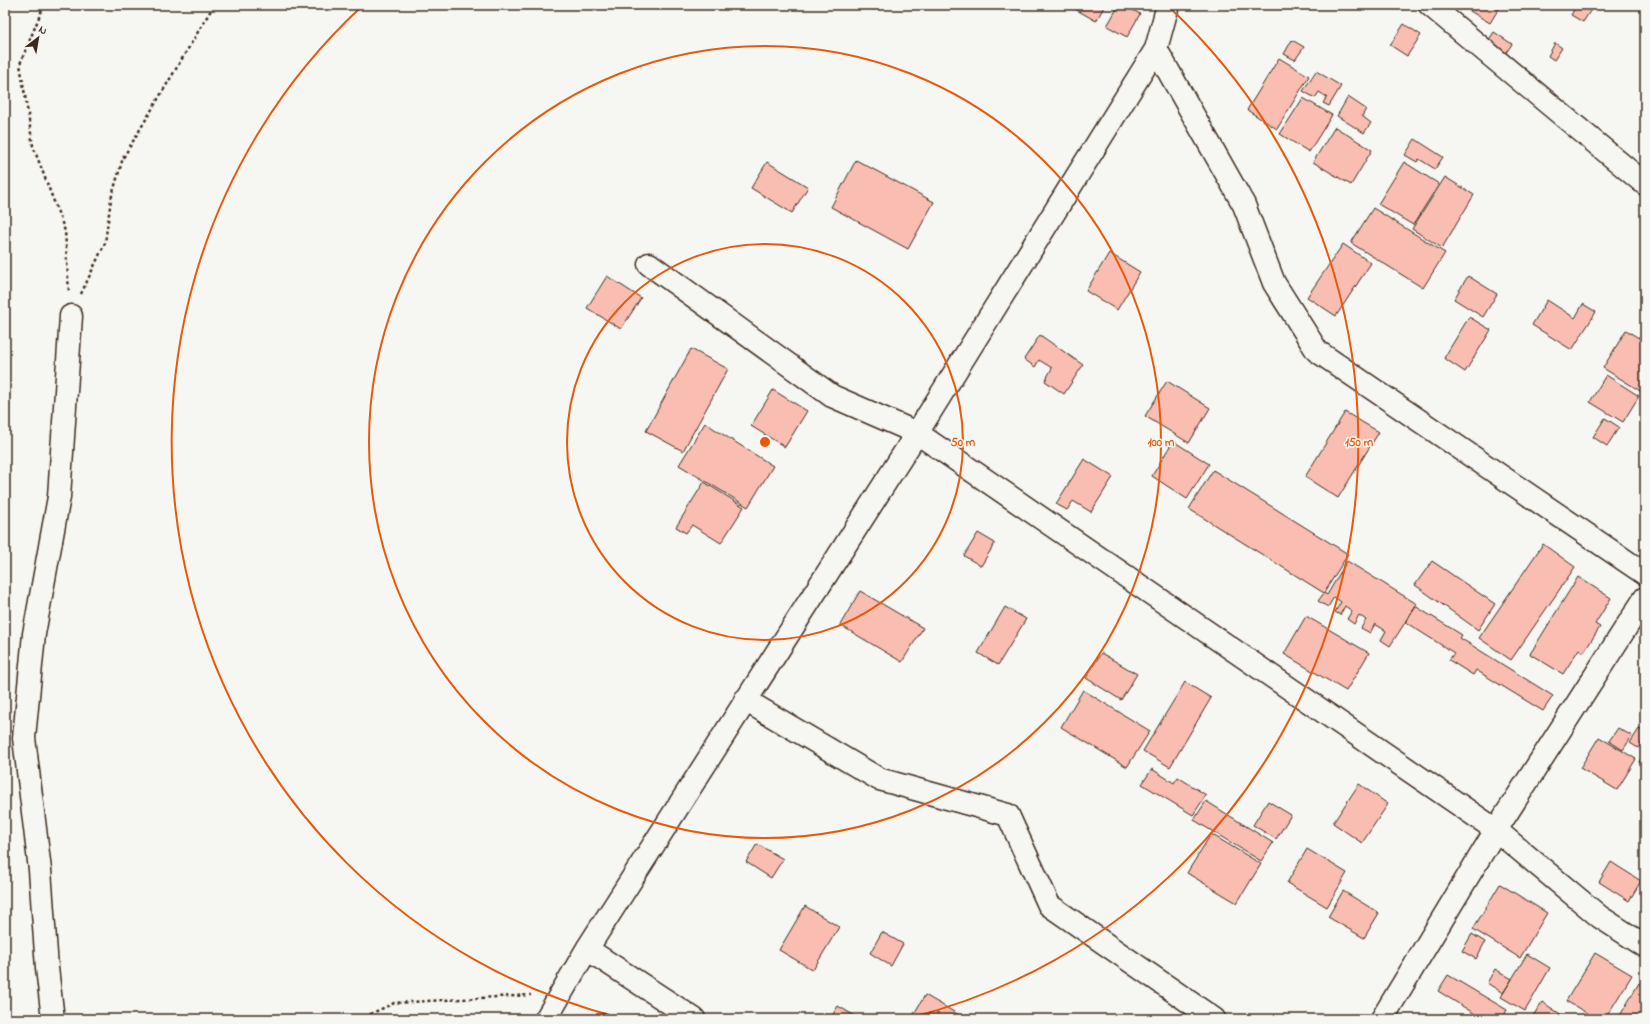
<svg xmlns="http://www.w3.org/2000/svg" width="1650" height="1024" viewBox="0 0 1650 1024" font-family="'Indie Flower',sans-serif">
	<rect width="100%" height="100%" fill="#f6f6f2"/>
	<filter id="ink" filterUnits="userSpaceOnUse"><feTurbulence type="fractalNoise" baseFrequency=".025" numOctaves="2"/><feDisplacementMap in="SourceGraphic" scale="8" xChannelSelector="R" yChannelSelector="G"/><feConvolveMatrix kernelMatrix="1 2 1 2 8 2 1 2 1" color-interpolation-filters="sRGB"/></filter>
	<g filter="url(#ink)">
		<path fill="#f9beb1" stroke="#3b2a1e" d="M1068 5H1105L1096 21Z
			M1119 5H1124L1140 14 1127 37 1107 26Z
			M1131 5H1141L1138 9Z
			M1460 5H1501L1490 23Z
			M1566 5H1594L1583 22 1571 15 1574 10Z
			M1404 24 1421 35 1407 56 1390 45Z
			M1494 32 1512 44 1502 59 1484 47Z
			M1292 40 1304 47 1295 60 1284 54Z
			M1555 43 1562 48 1554 60 1548 56Z
			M1279 58 1309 76 1277 129 1247 110Z
			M1316 71 1341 86 1329 106 1323 103 1327 97 1319 92 1315 98 1303 91Z
			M1348 97 1366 109 1362 116 1371 123 1364 133 1337 116Z
			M1303 98 1332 115 1309 152 1280 134Z
			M1335 127 1372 150 1351 185 1313 162Z
			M1415 139 1443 157 1435 169 1419 159 1417 162 1405 155Z
			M856 160 934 202 908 249 831 207Z
			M767 162 808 187 792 213 751 188Z
			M1404 162 1439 184 1413 225 1378 204Z
			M1445 177 1474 195 1442 248 1412 229Z
			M1373 208 1445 253 1423 288 1351 243Z
			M1343 244 1371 263 1336 316 1307 297Z
			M1109 253 1140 272 1117 310 1086 291Z
			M607 276 641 298 621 329 587 308Z
			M1468 276 1497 294 1483 317 1454 299Z
			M1547 300 1575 318 1583 304 1596 312 1572 350 1532 325Z
			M1469 317 1491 330 1465 372 1444 358Z
			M1626 330 1645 342V387L1642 392 1603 368Z
			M1040 335 1083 365 1064 394 1045 381 1052 368 1039 360 1035 367 1024 359Z
			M691 349 728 369 683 451 646 431Z
			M1606 375 1639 396 1623 422 1590 402Z
			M1167 381 1210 408 1189 443 1145 416Z
			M773 390 807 411 785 447 751 426Z
			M1345 412 1379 432 1338 498 1305 477Z
			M1605 418 1619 427 1607 446 1593 437Z
			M705 423 773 466 748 507 679 465Z
			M1173 441 1209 464 1187 499 1152 476Z
			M1084 459 1113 477 1091 512 1073 501 1067 510 1056 504Z
			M1213 470 1348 554 1324 593 1189 509Z
			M704 482 744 507 721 543 692 525 686 533 676 527Z
			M978 533 995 543 981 566 964 556Z
			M1543 544 1575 567 1511 660 1479 638Z
			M1347 561 1417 604 1390 646 1381 640 1386 631 1375 624 1370 633 1361 628 1366 620 1359 615 1354 624 1347 619 1352 611 1345 606 1340 615 1335 612 1341 602 1334 597 1328 607 1318 601 1324 593 1327 595Z
			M1432 561 1495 604 1478 630 1415 585Z
			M1578 577 1611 598 1595 624 1600 627 1584 652 1579 649 1563 674 1530 654Z
			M860 591 923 628 902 662 840 625Z
			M1415 606 1462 635 1460 638 1553 696 1543 711 1476 670 1473 675 1449 660 1454 653 1405 622Z
			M1005 607 1026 619 998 665 978 653Z
			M1306 616 1369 653 1346 691 1284 654Z
			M1101 653 1137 674 1121 700 1086 678Z
			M1185 682 1211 698 1170 767 1143 751Z
			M1083 690 1150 731 1127 767 1061 727Z
			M1618 728 1632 736 1623 750 1609 741Z
			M1639 729 1645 732V737L1638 748 1630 743Z
			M1599 737 1636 759 1617 790 1580 768Z
			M1645 752V766L1639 762Z
			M1152 769 1174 783 1178 777 1206 795 1193 815 1142 784Z
			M1359 784 1388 804 1362 843 1333 823Z
			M1206 801 1273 843 1261 861 1194 820Z
			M1268 801 1291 815 1276 839 1253 825Z
			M1211 834 1261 864 1237 903 1187 873Z
			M757 844 783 859 771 878 746 862Z
			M1307 849 1347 873 1327 907 1287 883Z
			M1611 862 1641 881 1629 901 1599 882Z
			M1500 884 1547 913 1520 958 1473 929Z
			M1343 891 1379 913 1364 938 1328 917Z
			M805 906 839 927 813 970 779 950Z
			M882 932 903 944 891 966 870 953Z
			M1472 934 1485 942 1476 959 1462 951Z
			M1595 953 1632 975 1605 1019H1597L1566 1001Z
			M1527 954 1550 968 1525 1011 1501 997Z
			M1495 969 1512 979 1503 993 1487 983Z
			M1448 975 1507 1010 1502 1019H1483L1438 991Z
			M1639 983 1645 987V1019H1618Z
			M925 995 966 1019H911Z
			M1542 1002 1568 1019H1531Z
			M838 1006 860 1019H830Z"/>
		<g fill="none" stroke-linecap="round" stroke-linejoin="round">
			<g stroke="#3b2a1e" stroke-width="25">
				<path id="street" d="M1430 5 1645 184
					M1156 49 1244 205 1274 283 1317 351 1645 574
					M649 264 832 396 917 433 1496 830 1600 917 1645 946
					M745 700 879 779 1008 815 1049 905 1214 1019
					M587 949 694 1019
					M53 1019 47 968 40 870 24 738 34 634 59 497 71 316
					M546 1019 587 949 917 433 1156 49 1168 5
					M1382 1019 1496 830 1645 598"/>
			</g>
			<path stroke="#3b2a1e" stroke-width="2.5" stroke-dasharray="3 3" stroke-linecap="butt" d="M44 5 20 64 33 146 65 231 69 292
				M81 294 105 243 111 199 123 158 214 5
				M359 1019 394 1003 531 995"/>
			<use href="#street" stroke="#f6f6f2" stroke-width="22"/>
		</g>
	</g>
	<g fill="none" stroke="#e8590c" stroke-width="2">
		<circle cx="765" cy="442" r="198"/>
		<circle cx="765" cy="442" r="396"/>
		<path d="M621 1018A594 594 0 0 1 360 8M1170 8A594 594 0 0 1 909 1018"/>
	</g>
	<circle cx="765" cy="442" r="6" fill="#e8590c" stroke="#f6f6f2" stroke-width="2"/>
	<g font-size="12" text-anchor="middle" font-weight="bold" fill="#e8590c" stroke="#f6f6f2" stroke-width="3" stroke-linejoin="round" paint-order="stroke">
		<text x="963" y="446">50 m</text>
		<text x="1161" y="446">100 m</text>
		<text x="1359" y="446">150 m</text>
	</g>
	<rect width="1650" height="1024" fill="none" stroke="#f6f6f2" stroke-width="20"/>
	<rect x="10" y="10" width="1630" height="1004" fill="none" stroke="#3b2a1e" stroke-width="1.5" filter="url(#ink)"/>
	<g transform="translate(38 38) rotate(31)" stroke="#f6f6f2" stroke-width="3" paint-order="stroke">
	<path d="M0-3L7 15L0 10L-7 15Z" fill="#3b2a1e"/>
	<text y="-6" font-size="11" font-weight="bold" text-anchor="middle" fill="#3b2a1e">N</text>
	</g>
</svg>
